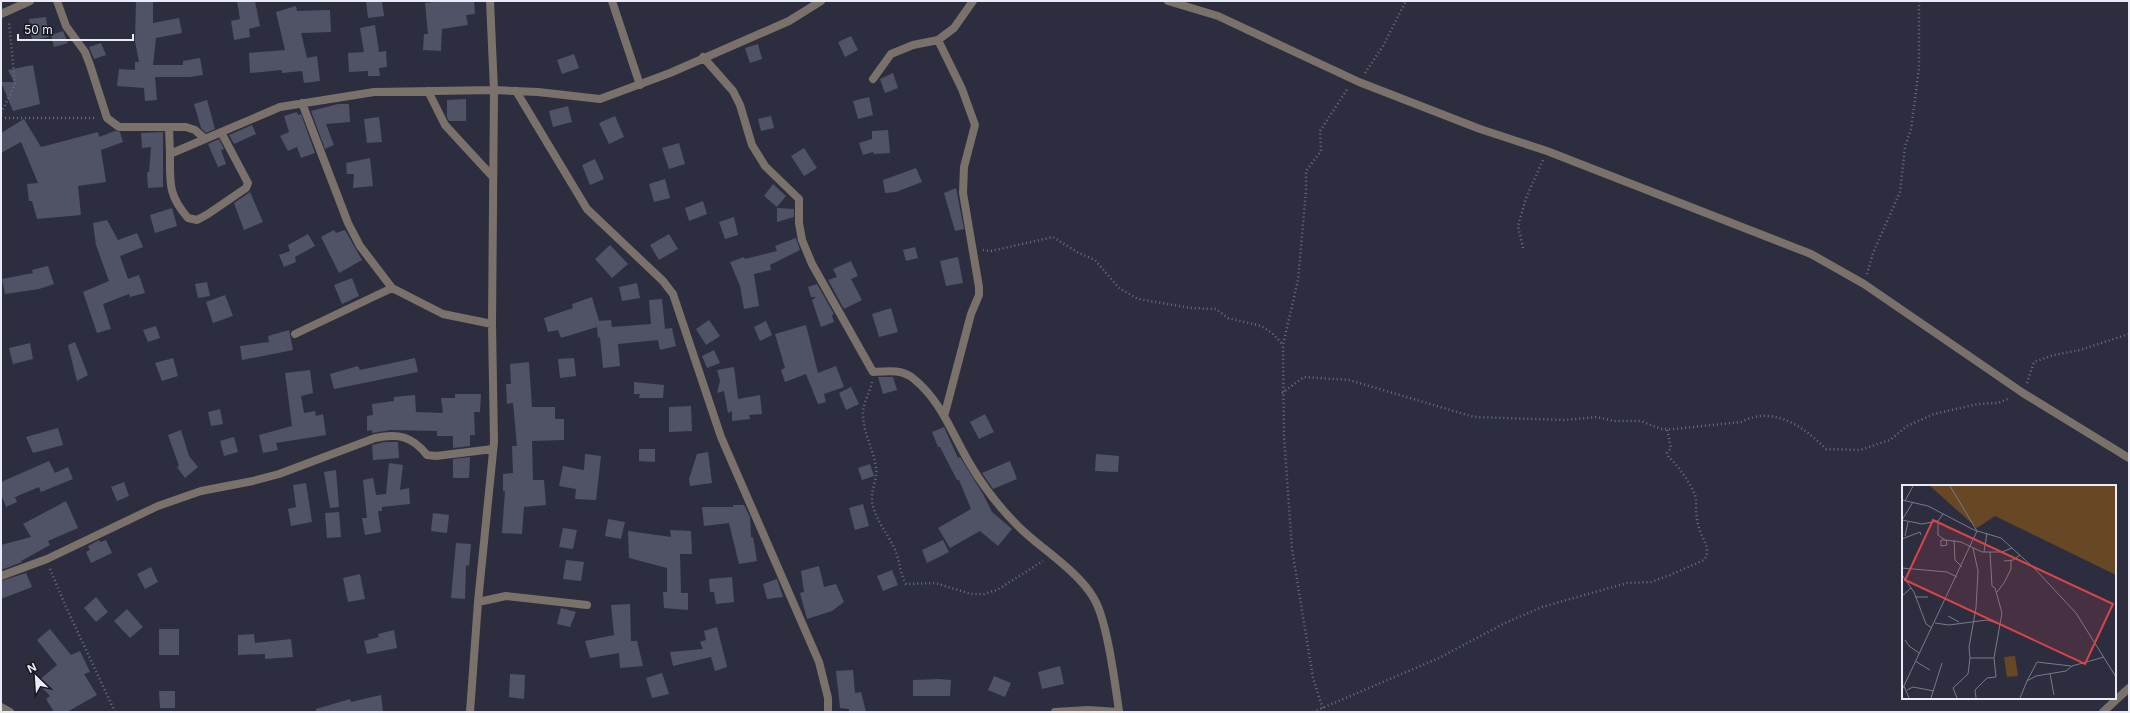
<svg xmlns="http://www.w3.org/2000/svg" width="2130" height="713" viewBox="0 0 2130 713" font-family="Inter,sans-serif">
	<rect width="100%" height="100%" fill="#2c2e40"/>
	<path fill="#505266" d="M136 1H153V23L179 18 182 33 156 38 153 65H183V61L200 58 203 75 190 77H155L157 100 145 101 144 88 117 86 119 69 135 70V62H139L135 41Z
		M237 1H255L260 26 249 29 250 37 234 40 231 21 240 19Z
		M366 1H382L384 16 368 18Z
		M445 1H474L475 14 466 15 468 25 442 29 441 51 423 50 424 34H428L425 3Z
		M296 6 297 11 330 10 331 32 301 33 307 58 317 56 320 81 304 83 302 71 282 73V70L250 73 249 53 285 50 276 12Z
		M46 17 49 37 32 40 29 19Z
		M375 25 379 52 386 51 387 67 379 68 380 76H368V71L349 72 348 53 364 52 360 28Z
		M63 31 68 43 54 47 51 35Z
		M851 36 858 50 845 57 838 42Z
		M101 43 106 55 94 59 89 47Z
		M758 44 762 59 750 63 745 48Z
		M574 54 579 68 562 74 557 60Z
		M33 65 40 104 13 111 1 82H14L8 70Z
		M893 73 898 88 885 93 880 79Z
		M869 97 873 115 858 119 853 101Z
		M466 99V121H449L447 117V100Z
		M207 100 215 129 206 133 201 128 194 104Z
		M338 104H349L350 122 326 124 334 145 325 149 311 111Z
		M568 106 572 122 553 127 549 111Z
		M297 112 298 115 301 114 315 153 301 158 297 147 288 151 280 136 289 132 284 116Z
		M615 116 624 137 609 144 599 123Z
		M771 116 774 128 761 131 758 119Z
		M379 117 382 142 367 143 364 119Z
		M24 119 41 147 98 132 99 137 115 131 120 132 123 142 101 150 106 182 78 186 81 215 37 219 32 201H29L27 184 38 183 21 142 1 153V133Z
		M252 125 256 134 234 144 229 135Z
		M888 130 890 153 874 154 873 152 863 155 859 143 872 139V131Z
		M163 132V187L148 188 147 172H149L151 147 142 148 141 133Z
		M219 139 224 149 221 150 226 164 218 167 208 144Z
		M679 143 685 164 669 169 662 148Z
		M804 148 817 168 804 176 791 156Z
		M370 158 373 186 353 188 354 174H347L346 163Z
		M595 159 604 179 590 185 582 165Z
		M916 168 922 182 896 192 885 193 883 180Z
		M665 179 670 198 654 202 649 184Z
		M773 184 786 196 777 207 764 196Z
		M956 188 964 229 955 231 944 193Z
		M250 192 263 222 244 230 234 203Z
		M703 201 707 214 689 221 685 208Z
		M172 208 177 226 155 233 150 215Z
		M777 208 794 209V217L777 222Z
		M734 217 738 235 725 239 719 222Z
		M107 220 118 240 137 233 143 247 120 256 128 279 139 275 145 293 130 297 129 294 103 304 111 329 97 333 83 292 109 281 96 245 93 223Z
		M334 230 336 233 345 230 362 260 339 273 321 237Z
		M308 234 315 246 295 257 296 262 284 267 279 255 290 251 288 245Z
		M669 234 678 249 659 260 650 245Z
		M796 238 800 250 770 265 771 270 754 274 759 306 744 309 740 286 730 262 744 257 745 259 777 251 775 246Z
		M610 245 628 264 612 278 595 259Z
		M915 247 918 258 906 261 903 250Z
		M958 257 963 283 946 286 940 261Z
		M851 261 858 276 851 279 862 300 844 309 828 280 837 277 833 269Z
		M48 266 54 284 39 289 5 294 2 279 33 273 32 270Z
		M352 278 359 296 342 304 334 285Z
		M207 282 210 296 198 298 195 284Z
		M637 283 640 298 622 301 619 287Z
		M817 284 834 314 832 315 834 322 821 327 812 300 816 297H811L808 287Z
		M225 295 233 316 213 323 206 302Z
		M592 297 599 321 611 320 612 327 651 324 649 300 662 299 665 329 672 328 676 346 660 350 658 340 618 344 620 366 603 368 600 337 598 338 597 327 561 338 558 330 548 332 544 318 573 308 572 304Z
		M891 308 898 332 879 337 872 314Z
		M709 320 720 336 706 345 696 329Z
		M766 321 772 335 760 341 754 327Z
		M806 325 818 373 836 366 844 387 824 394 826 402 818 404 806 374 785 382 781 370 785 368 775 334Z
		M156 326 160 338 148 342 143 330Z
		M289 330 293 350 242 360 240 346 269 342 268 336Z
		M75 342 88 375 77 381 68 345Z
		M30 343 33 359 13 364 9 348Z
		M714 350 720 363 707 368 702 356Z
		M173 358 178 376 162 381 155 363Z
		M415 358 418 372 334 389 330 374 358 366 360 370Z
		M574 358 576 376 560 378 558 359Z
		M529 362 532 407H555V419H564V440L532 441 533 480H544L546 505 524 507 522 534 502 533 505 491H503V474L513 473 512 446H517L513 403 507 404 506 384H511L510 364Z
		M734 367 738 399 760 395 762 414 749 415 750 419 732 421V411L728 413 724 391 717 393 720 381 717 370Z
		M310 370 313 393 301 396 304 413 315 411 316 416 323 414 326 435 276 443 278 450 263 453 259 435 292 426 285 373Z
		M878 377H893L897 390 883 394Z
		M634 382 664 385 663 398H639L640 394H634Z
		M851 387 859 404 846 410 839 393Z
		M455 394H481L480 412H474L475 435H470V446L453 448V436H437V431L390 430 372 433V430L367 431V416L373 415 372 404 394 401V397L415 395 416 412 443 413 441 398H455Z
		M691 406 692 431 669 432V407Z
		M220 409 223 424 211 426 208 412Z
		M985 414 994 432 979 439 970 422Z
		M944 427 958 458 960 457 983 494 992 512 1012 529 998 546 980 531 950 548 938 528 971 509 959 480H957L940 447H938L932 432Z
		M58 428 63 445 33 453 26 437Z
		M181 430 189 456 198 467 185 478 177 467 179 466 168 435Z
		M234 437 238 452 224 456 220 441Z
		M384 442H398L399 458 373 460 372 445Z
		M639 449H655V462L639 461Z
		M708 452 712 483 690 486 689 479 697 454Z
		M585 454 601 456 596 500 575 499 576 489 559 486 563 466 584 470Z
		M1096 454 1119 456 1118 472 1095 471Z
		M470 457 469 478H453V459Z
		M49 461 55 473 68 467 73 479 41 492 39 487 15 497 17 502 6 507 1 494V482Z
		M1010 461 1017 479 993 489 982 473Z
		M389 463 403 465 400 490 409 488 410 504 382 507V511H378L381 532 365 535 362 518H367L363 480 373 478 376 495 386 494Z
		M870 464 874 476 862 480 858 468Z
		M336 470 339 507 330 508 324 472Z
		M124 482 129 496 117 501 111 487Z
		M306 483 312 522 291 526 288 509 296 507 293 485Z
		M66 501 78 528 48 541 50 545 21 561 22 562 1 570V545L31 537 23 524Z
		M863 504 869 526 855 530 849 508Z
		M733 505H744L750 517 751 537H753L757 561 739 564 729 523 704 526 702 507H733Z
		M339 512 341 537 327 538 325 513Z
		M433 513 449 515 447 533 431 531Z
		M608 519 625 522 621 539 605 536Z
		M563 528 577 530 573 549 559 547Z
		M670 530 691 531 692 554H680L681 593H688V610L664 608 663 592H667V568L629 558 628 531 671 537Z
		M99 540 100 542 106 540 112 553 91 563 86 552 90 550 88 546Z
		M943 540 949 552 927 563 922 550Z
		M456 543 471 544 469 566 466 565 465 599 451 598Z
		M566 560 584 562 581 581 563 579Z
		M819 566 824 587 836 584 844 602 832 611 807 619 800 593 804 592 801 571Z
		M151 567 158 582 145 589 137 574Z
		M892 570 898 585 883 591 877 576Z
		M26 573 32 587 1 599V581Z
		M360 574 365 599 348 602 343 578Z
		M732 577 734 602 716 604 714 592H710L709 579Z
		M777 579 783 597 767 599 763 584Z
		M96 597 108 612 96 622 84 608Z
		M630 604 631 641H637L643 666 620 668 619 653 590 658 585 641 614 635 611 605Z
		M561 608 576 612 570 627 557 624Z
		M127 609 143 627 130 638 114 621Z
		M717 627 727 667 715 671 711 657 673 666 670 652 703 649 700 642 706 640 704 631Z
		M50 629 71 655 80 651 90 672 84 674 97 695 67 712H54L46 699 50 696 37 682 57 665 37 640Z
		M159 629H179V655H159Z
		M394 630 397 648 367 654 364 641 379 637 378 634Z
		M254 634 255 643 291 639 293 657 265 659V654L238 655V635Z
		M1060 666 1064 684 1042 689 1038 672Z
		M853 670 855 693 861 692 866 712H849V709L840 708 836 671Z
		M662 673 669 694 652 698 646 678Z
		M510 674 525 675 524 699 509 697Z
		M994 676 1011 683 1005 697 988 690Z
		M939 679 951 680 950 696H913V680Z
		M159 691H175V708H160Z
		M381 695 383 712H316V709L350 699 351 702Z"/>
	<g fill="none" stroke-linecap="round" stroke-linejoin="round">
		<path stroke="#6c6e7e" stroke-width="2.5" stroke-dasharray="1 3" stroke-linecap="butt" d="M1365 73 1383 46 1406 1
			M1 113 15 85 9 21
			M1 118H96
			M1523 248 1518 226 1526 198 1543 160
			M983 250 991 251 1053 237 1077 252 1095 260 1119 288 1138 299 1191 308 1216 309 1228 318 1261 326 1272 333 1283 345
			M1867 274 1873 253 1900 192 1905 147 1911 129 1919 68V1
			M872 382C870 393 863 402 863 414 863 433 873 448 876 467 878 478 871 489 872 500 874 520 889 534 896 552 900 563 900 574 906 584L935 583 971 594H984L997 590 1043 561
			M2027 383 2034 362 2054 355 2080 350 2129 334
			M1282 393 1304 377 1349 380 1474 417 1565 420 1597 417 1614 421H1641L1661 429H1674L1741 422C1773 405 1803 426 1826 449L1860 450 1890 440 1907 426 1934 414 1978 404 1998 403 2010 398
			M50 569 66 607 115 712
			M1313 712 1439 658 1505 623 1542 607 1627 583 1651 582 1670 575 1704 560C1712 549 1702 539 1699 528 1696 518 1696 509 1696 500 1696 491 1677 463 1669 458L1667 453 1671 448 1667 429
			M1324 712 1313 678 1292 549 1284 436 1283 345 1298 280 1306 191V171L1321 151 1320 131 1348 88"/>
		<path stroke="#79716a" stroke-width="8" d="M57 1 66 26 85 52 90 65 107 118 119 127H186L195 130 205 139 280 107 374 92 494 90 538 92 600 99 670 73 789 21 821 1
			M612 1 640 85
			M1168 1 1218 16 1359 82 1480 129 1547 151 1811 254 1864 284 2023 393 2129 458
			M1 14 30 1
			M938 40 962 89 975 125 964 167 963 193 979 287V295L971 314 945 413
			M703 57 733 91 740 105 752 145 765 166 799 199V223L802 240 812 264 873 372C888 371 902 369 914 379 942 402 952 434 970 464 983 486 1000 508 1018 526 1040 548 1078 571 1093 597 1107 618 1115 684 1119 711
			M873 79 891 54 913 45 938 40 954 28 973 1
			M428 91 445 125 492 176
			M516 91 587 209 663 281 673 294 721 437 819 662 828 698V712
			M302 103 348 223 360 246 392 288 443 314 492 324
			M169 127 170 154
			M205 139 170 154C170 183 168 195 188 218L197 220 208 214 246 188 248 183 221 132
			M295 334 392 288
			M1 576 47 559 158 506 201 491 253 481 279 474 375 438C398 433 412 436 427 455L436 456 493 449
			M478 602 506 596 587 605
			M1 707 10 712
			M470 712 478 602 494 442 492 324 494 90 490 1
			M1055 712 1088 710 1119 712
			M2103 712 2129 688"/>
	</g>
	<g transform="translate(1902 485)">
		<rect width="214" height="214" fill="#2c2e40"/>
		<path d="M28 1H214V90L93 31 75 43ZM113 171 116 191 105 192 102 172Z" fill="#674724"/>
		<path fill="none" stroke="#787a89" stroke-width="1" d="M0 15 26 21 72 45 99 53 133 84 174 128 214 192M3 16 11 1M0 35 20 39 36 36 41 29M0 35 11 17M36 36V50L43 55 59 57 80 67H100L110 63M3 51 6 37M0 54 18 47 19 50M43 55H39V61L45 60 44 55M52 55 53 75 60 82M71 63 76 86 74 123 67 162 68 173H92M82 67 85 48M88 67 90 101 93 103 100 128 98 139M102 76 111 75 118 70M0 83 45 87 55 92M0 90 12 107 24 139 30 143M95 107 102 98 109 84V75M0 111 9 103M13 112H26M46 131 57 137M33 138 47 140 85 135 98 139 92 173 94 192 85 193 73 205 74 213M3 155 7 161 17 168M13 176 28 185M148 189 152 210M125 196 135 177 169 181M2 201 7 213M0 205 75 46 48 1M5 205 11 202 32 206M29 213 40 178M55 213 51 203 66 189 68 173M118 213 125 196 134 191 164 186 170 181 202 172"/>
		<path fill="#d94547" fill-opacity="0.15" stroke="#d94547" stroke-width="2" d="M31 35 211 119 183 179 3 95Z"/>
		<rect width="214" height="214" fill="none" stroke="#e9ebf7" stroke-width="2"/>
	</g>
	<rect width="2130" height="713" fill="none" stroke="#e9ebf7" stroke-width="4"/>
	<g transform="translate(36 677) rotate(335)" stroke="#16171f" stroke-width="3" paint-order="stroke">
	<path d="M0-3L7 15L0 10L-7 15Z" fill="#e9ebf7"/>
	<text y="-6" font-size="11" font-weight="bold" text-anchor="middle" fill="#e9ebf7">N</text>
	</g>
	<path d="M18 34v6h115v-6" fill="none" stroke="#e9ebf7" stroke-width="2"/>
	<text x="24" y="34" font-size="12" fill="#e9ebf7" stroke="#16171f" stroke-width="3" paint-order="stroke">50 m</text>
</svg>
